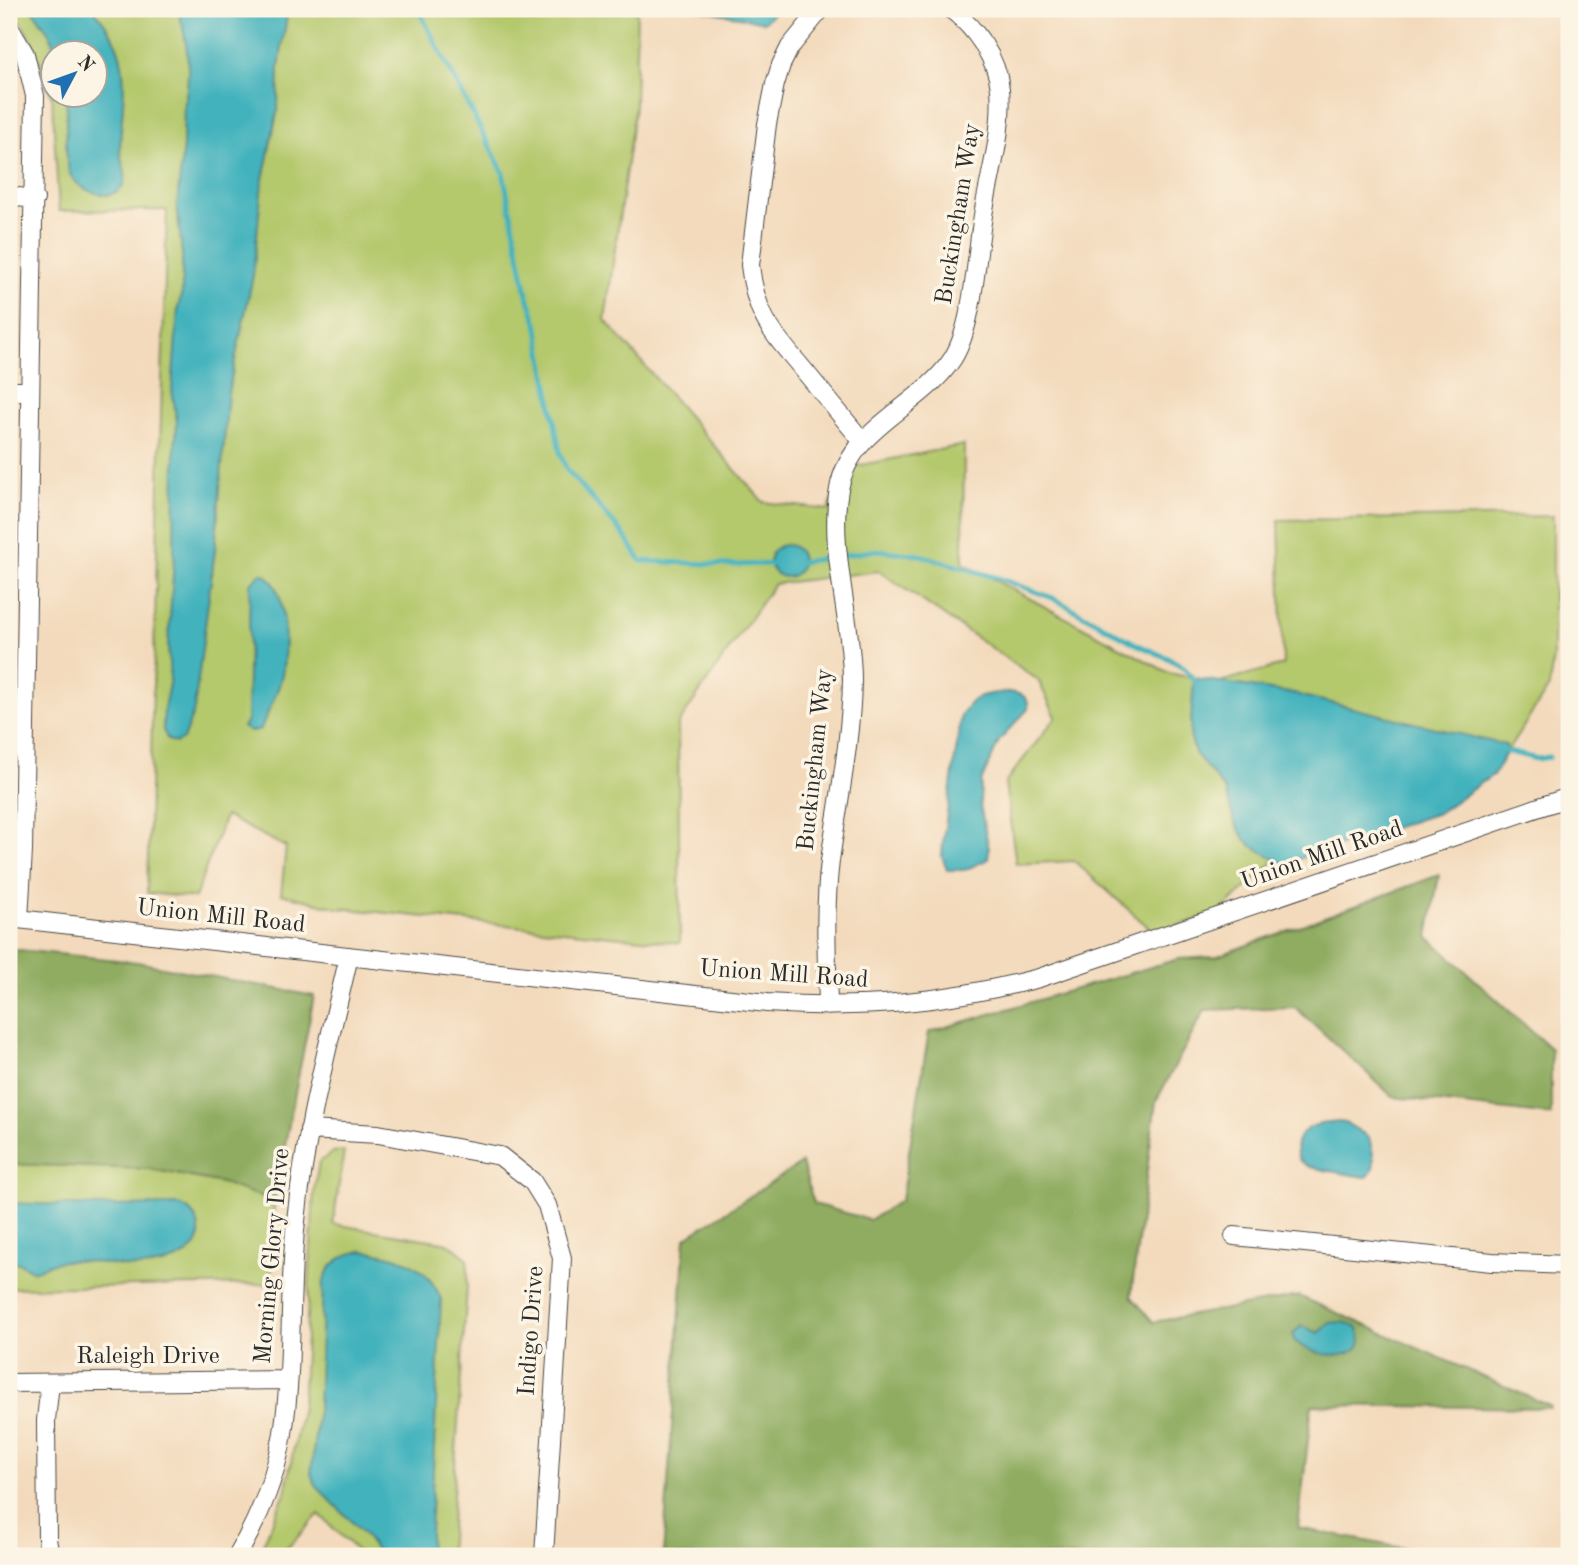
<svg xmlns="http://www.w3.org/2000/svg" width="1578" height="1565" viewBox="0 0 1578 1565" font-family="'Old Standard TT',serif">
	<rect width="100%" height="100%" fill="#fcf5e5"/>
	<filter id="ink" filterUnits="userSpaceOnUse"><feTurbulence type="fractalNoise" baseFrequency=".0143" numOctaves="2"/><feDisplacementMap in="SourceGraphic" scale="14" xChannelSelector="R" yChannelSelector="G"/><feConvolveMatrix kernelMatrix="1 2 1 2 8 2 1 2 1" color-interpolation-filters="sRGB"/></filter>
	<filter id="wash" filterUnits="userSpaceOnUse"><feTurbulence type="fractalNoise" baseFrequency=".00686" numOctaves="4" result="noise"/><feDisplacementMap in="SourceGraphic" scale="28" xChannelSelector="R" yChannelSelector="G"/><feGaussianBlur stdDeviation="1.57" result="paint"/><feColorMatrix in="noise" values="0 0 0 0 0 0 0 0 0 0 0 0 0 0 0 0 0 1.4 0 .05"/><feComposite in="paint" operator="in"/></filter>
	<g filter="url(#wash)">
		<rect width="100%" height="100%" fill="#f3dabc"/>
		<path fill="#b4c86c" stroke="#707a4c" stroke-width="2" fill-rule="evenodd" d="M13 9H637L635 106 605 320 763 502 829 510 840 469 964 445 963 563 1169 673 1216 683 1283 665 1279 520 1553 516V657L1549 687 1503 758 1300 837 1220 912 1155 933 1074 861 1016 864 1005 783 1056 717 1038 680 879 571 774 584 678 724 680 943 338 908 281 894 286 847 225 816 195 898 147 893 167 210 59 211 52 98 33 43ZM52 52H94V94H52Z
			M344 1151 333 1224 448 1243 467 1258 468 1272 449 1556H362L319 1514 280 1556H258L285 1493 302 1407 314 1191 319 1162 333 1152Z
			M9 1164 150 1169 222 1183 274 1201 271 1284 9 1288Z"/>
		<path fill="#8fac60" stroke="#5d6c46" stroke-width="2" d="M1439 875 1428 937 1551 1049V1115L1393 1097 1295 1007 1205 1010 1156 1101 1131 1296 1153 1322 1299 1296 1550 1406V1408L1312 1405 1298 1528 1444 1556H663L685 1238 802 1163 814 1204 870 1220 901 1200 929 1032 1178 959 1215 957Z
			M9 949 137 962 314 996 274 1201 222 1183 150 1169 9 1164Z"/>
		<path fill="#43b2bd" stroke="#376e74" stroke-width="2" d="M32 9H93C136 56 122 92 120 149 120 161 127 170 125 181 118 206 80 192 71 176 63 162 68 114 66 95L94 94V52H56L49 33Z
			M178 9H288L279 67 278 109 262 184 253 276 228 393 215 550 194 710 183 739 176 743 168 740 163 730 164 708 170 679 168 646 174 560 175 449 177 422 172 390 178 308 182 292V255L177 205 183 145 184 100 185 102C191 72 187 38 178 9Z
			M698 9H778L764 22Z
			M770 561a16 16 0 1 1 32 0a16 16 0 1 1-32 0Z
			M261 573C289 582 287 654 281 679 277 695 267 713 261 729L250 732 243 727 247 721 250 584Z
			M1194 678 1290 693 1506 745 1507 751 1494 774 1438 813 1284 864 1252 846 1246 840 1235 823 1225 790 1195 753 1190 735Z
			M1007 692C1019 693 1030 695 1028 709L999 741 981 782 980 805 989 849 988 859 965 870H947L942 856 943 842 961 716C973 694 983 694 1007 692Z
			M1338 1122 1346 1123 1369 1137C1372 1151 1379 1167 1367 1177 1361 1177 1313 1168 1307 1166 1292 1160 1294 1138 1306 1130 1315 1123 1328 1123 1338 1122Z
			M9 1203 99 1206 180 1205C191 1210 198 1217 199 1230 203 1258 157 1267 136 1267 112 1266 89 1259 64 1261 52 1262 45 1266 34 1271L19 1263 9 1262Z
			M362 1251C399 1255 426 1263 441 1299L429 1556H380L363 1533 316 1486 311 1474 318 1406 323 1284C328 1264 343 1254 362 1251Z
			M1343 1322 1357 1327C1377 1365 1310 1359 1294 1340L1293 1334 1301 1326 1319 1333 1330 1323Z"/>
		<g fill="none" stroke-linecap="round" stroke-linejoin="round">
			<path stroke="#43b2bd" stroke-width="5" d="M418 9 503 172 527 294 537 323 560 453 567 470 623 534 641 561 731 565 775 564
				M795 563 877 550 920 555 1001 579 1053 598 1136 644 1170 659 1182 666 1197 683
				M1501 750 1537 759 1549 757"/>
		</g>
	</g>
	<g filter="url(#ink)">
		<g fill="none" stroke-linecap="round" stroke-linejoin="round">
			<g stroke="#494541" stroke-width="20">
				<path id="minor" d="M821 9 790 47 781 65 775 84 767 124 750 265C756 320 775 335 807 374 826 397 844 419 863 442
					M9 27 25 54 35 96 23 851 19 919
					M9 196 35 199
					M9 391H30
					M9 918 767 1003C864 1010 946 1002 1039 978L1569 797
					M828 1006C827 958 824 909 830 861 838 802 851 741 852 680 852 618 828 548 839 489 850 426 922 407 953 358 973 326 976 260 982 222 988 179 1004 133 1000 89 997 58 975 28 951 9
					M309 1130 378 1134 500 1156 532 1181 547 1205 562 1258 544 1556
					M1234 1236 1492 1262 1569 1265
					M9 1383 287 1380
					M50 1383 46 1420 47 1539 50 1556
					M237 1556C259 1518 276 1477 283 1433 294 1363 288 1291 296 1221 305 1131 329 1043 349 956"/>
			</g>
			<use href="#minor" stroke="#fff" stroke-width="18"/>
		</g>
	</g>
	<g text-anchor="middle" dominant-baseline="central" stroke-width="7" stroke-linejoin="round" paint-order="stroke">
		<g font-size="24" fill="#2b2b2b" stroke="#fcf5e5">
			<text transform="translate(959 214) rotate(-81)">Buckingham Way</text>
			<text transform="translate(816 760) rotate(-84)">Buckingham Way</text>
			<text transform="translate(1322 856) rotate(-19)">Union Mill Road</text>
			<text transform="translate(221 917) rotate(6)">Union Mill Road</text>
			<text transform="translate(784 975) rotate(4)">Union Mill Road</text>
			<text transform="translate(273 1256) rotate(-85)">Morning Glory Drive</text>
			<text transform="translate(532 1331) rotate(-86)">Indigo Drive</text>
			<text x="148" y="1357">Raleigh Drive</text>
		</g>
	</g>
	<rect width="1578" height="1565" fill="none" stroke="#fcf5e5" stroke-width="35"/>
	<g transform="translate(74 74) rotate(49)"><circle r="33" fill="#fcf5e5" stroke="#a8a49b" stroke-width="2"/>
	<path d="M0-5L12 26L0 18L-12 26Z" fill="#1f6fb2"/>
	<text y="-10" font-size="19" font-weight="bold" text-anchor="middle" fill="#2b2b2b">N</text>
	</g>
</svg>
